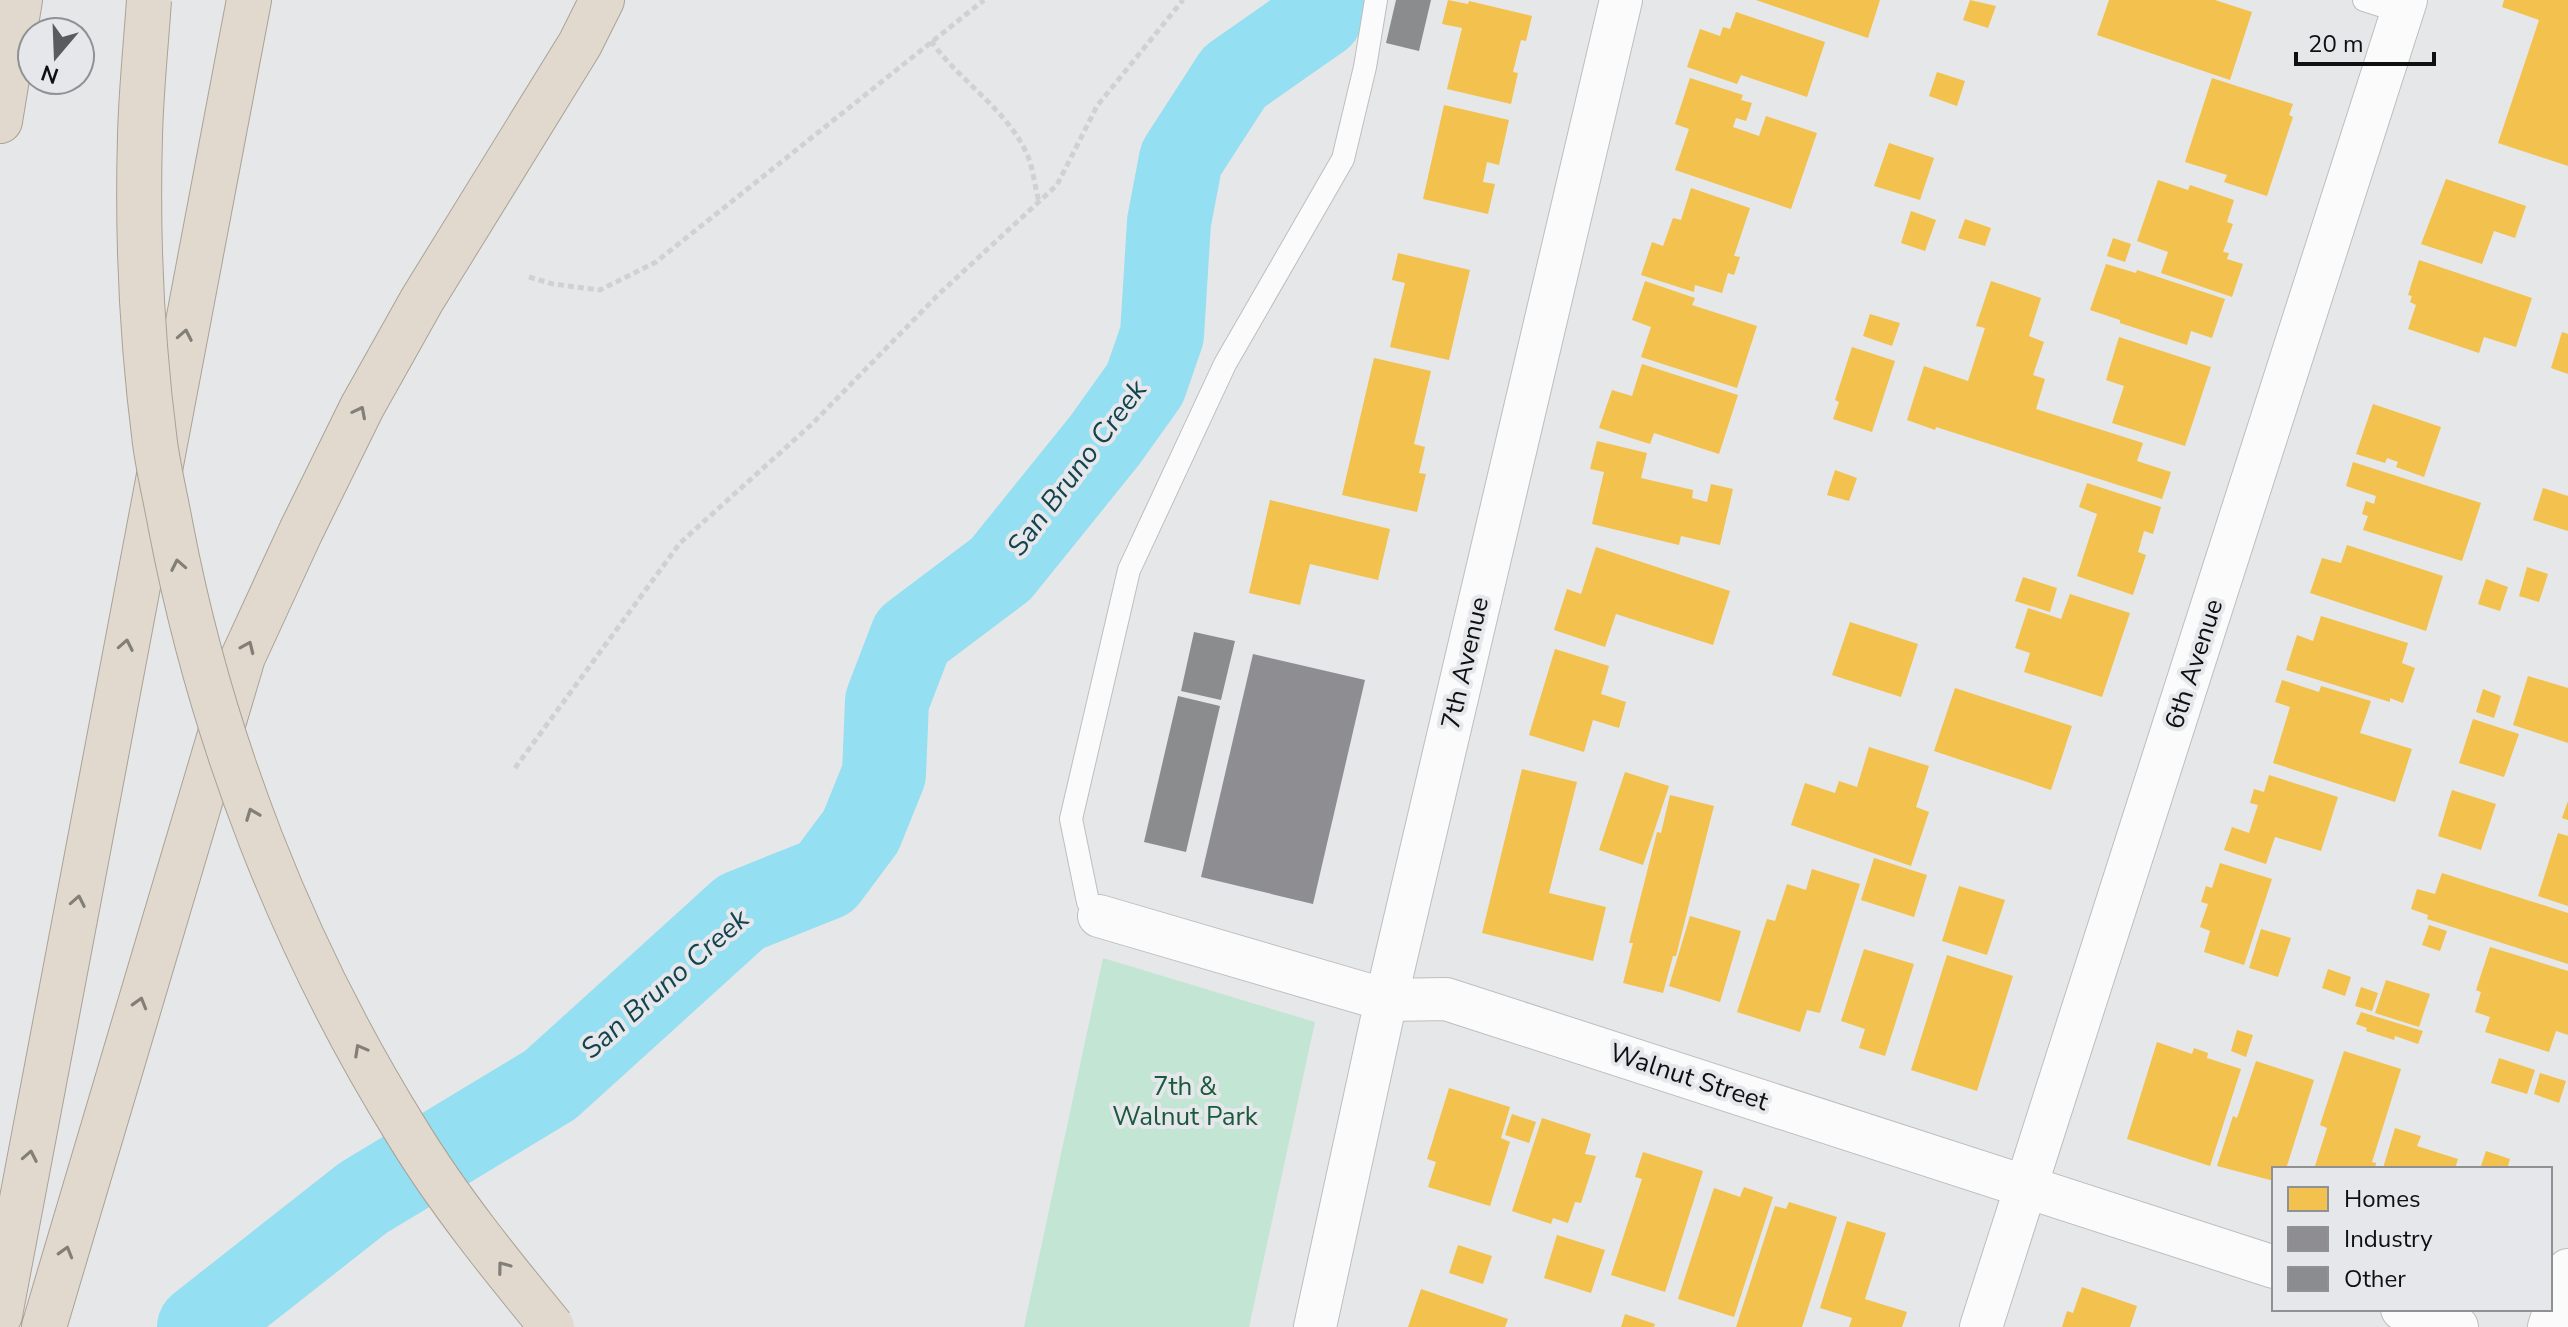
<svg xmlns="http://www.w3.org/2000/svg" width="2568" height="1327" viewBox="0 0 2568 1327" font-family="'Nunito Sans',sans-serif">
	<rect width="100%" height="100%" fill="#e6e7e9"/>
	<path fill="#c3e5d4" d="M1103 958 1315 1022 1249 1327H1024Z"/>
	<path fill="#f2c14e" d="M1448 0 1468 4 1469 1 1532 16 1526 41 1521 40 1513 72 1518 73 1511 104 1447 89 1462 28 1442 24Z
		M1756 0H1880L1868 38Z
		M1970 0 1996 6 1988 28 1963 20Z
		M2109 0H2215L2252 12 2230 80 2097 35Z
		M2504 0H2568V166L2498 143 2539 20 2502 7Z
		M1736 12 1825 42 1807 97 1741 75 1737 84 1687 67 1700 29 1720 36 1723 27 1730 29Z
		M1937 72 1965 81 1957 106 1929 96Z
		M1690 78 1743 95 1741 100 1752 103 1746 121 1736 118 1733 127 1759 136 1766 116 1817 133 1791 209 1675 170 1689 129 1675 124Z
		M2212 78 2293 104 2289 115 2293 117 2267 196 2224 182 2227 175 2185 162Z
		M1444 105 1509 120 1499 165 1487 162 1483 182 1495 184 1488 214 1423 199Z
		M1889 143 1934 158 1920 200 1874 186Z
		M2446 179 2526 206 2515 238 2494 231 2482 264 2421 244Z
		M2158 180 2188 190 2190 185 2234 200 2227 222 2233 224 2223 252 2229 253 2227 259 2243 264 2232 297 2161 273 2168 252 2137 241Z
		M1691 188 1750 208 1734 256 1740 257 1734 275 1728 273 1722 293 1695 285 1694 292 1641 275 1652 242 1663 246 1673 218 1681 220Z
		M1911 211 1936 220 1925 251 1901 243Z
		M1965 219 1991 228 1985 246 1958 238Z
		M2113 238 2131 244 2125 262 2107 256Z
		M1398 253 1470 270 1449 360 1390 347 1405 283 1392 280Z
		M2419 260 2532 298 2516 347 2484 337 2479 353 2408 329 2416 305 2410 302 2412 296 2408 295Z
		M2106 264 2136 273 2137 270 2225 299 2212 338 2191 331 2187 345 2120 323V320L2090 310Z
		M1645 281 1695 298 1692 305 1757 326 1737 388 1641 357 1651 327 1632 320Z
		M1991 281 2041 298 2029 336 2044 342 2033 375 2045 379 2036 409 2143 443 2137 461 2171 472 2162 499 1936 427 1935 430 1907 420 1924 366 1968 381 1985 328 1976 326Z
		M1870 314 1900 323 1892 346 1863 336Z
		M2562 332 2568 334V374L2551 368Z
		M2119 337 2211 367 2185 446 2112 423 2124 386 2106 380Z
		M1852 347 1895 361 1872 432 1833 419 1839 402 1835 400Z
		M1374 358 1431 371 1414 444 1425 447 1419 473 1426 474 1417 512 1342 495Z
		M1642 364 1738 395 1719 454 1654 433 1650 444 1599 428 1612 390 1632 396Z
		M2373 404 2441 427 2424 477 2396 467 2398 462 2387 458 2385 463 2356 454Z
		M1597 441 1647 453 1641 478 1693 490 1692 498 1707 502 1711 484 1733 489 1720 545 1681 536 1679 545 1592 524 1604 472 1590 469Z
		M2353 462 2481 503 2462 561 2363 530 2368 516 2362 514 2366 501 2374 504 2376 496 2346 486Z
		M1835 470 1857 478 1849 501 1827 495Z
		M2087 483 2161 507 2153 534 2144 531 2138 552 2146 555 2133 595 2077 576 2097 514 2079 507Z
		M2543 488 2568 496V531L2533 520Z
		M1270 500 1390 529 1378 580 1310 564 1300 605 1249 593Z
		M2347 545 2443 576 2426 631 2310 593 2322 558 2341 563Z
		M1596 547 1730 591 1713 645 1616 614 1605 647 1554 630 1567 589 1581 594Z
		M2527 567 2548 574 2539 602 2519 596Z
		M2023 577 2057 588 2050 612 2015 601Z
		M2486 579 2508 587 2500 611 2478 604Z
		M2070 594 2130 613 2102 697 2024 672 2030 653 2015 648 2028 608 2061 619Z
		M2321 616 2408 643 2402 663 2415 668 2403 703 2390 698V702L2286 670 2297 635 2313 641Z
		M1850 622 1918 644 1901 697 1832 675Z
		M1555 649 1609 666 1601 694 1626 702 1619 728 1593 720 1584 752 1529 735Z
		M2528 676 2568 688V743L2513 725Z
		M2282 680 2319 692 2321 686 2371 701 2360 733 2412 749 2395 802 2273 763 2290 707 2275 702Z
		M1955 688 2072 726 2051 790 1934 751Z
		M2483 689 2501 696 2494 718 2476 712Z
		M2473 719 2519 734 2504 777 2459 763Z
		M1869 747 1929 766 1916 807 1929 812 1911 866 1791 825 1805 783 1835 793 1839 781 1857 787Z
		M1522 769 1577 782 1549 893 1606 907 1593 961 1482 933Z
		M1625 772 1669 786 1643 865 1599 850Z
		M2269 775 2338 797 2321 851 2275 837 2266 864 2224 850 2232 827 2249 833 2258 805 2250 803 2254 789 2264 792Z
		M2452 790 2496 804 2481 850 2438 836Z
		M1670 795 1714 806 1676 956H1673L1663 993 1623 983 1633 943H1629L1657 832 1661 833Z
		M2568 801V820L2562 818Z
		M2558 833 2568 836V906L2538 896Z
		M1874 858 1927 875 1914 917 1861 900Z
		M2220 863 2272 879 2244 965 2204 952 2210 931 2200 927 2208 904 2201 902 2206 886 2212 888Z
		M1812 869 1860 884 1820 1013 1807 1010 1800 1032 1737 1012 1767 919 1775 921 1787 884 1806 890Z
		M2442 873 2568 913V964L2427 919 2428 915 2411 909 2417 889 2435 894Z
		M1959 886 2005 900 1987 955 1942 941Z
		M1690 916 1741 931 1720 1002 1669 986Z
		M2429 925 2447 931 2440 951 2422 945Z
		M2261 929 2291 938 2278 977 2249 968Z
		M2490 947 2568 971V1035L2556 1031 2549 1052 2485 1032 2490 1017 2475 1012 2481 992 2476 990Z
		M1864 949 1914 964 1885 1056 1859 1048 1865 1029 1841 1021Z
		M1947 955 2013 976 1977 1091 1911 1070Z
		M2328 969 2351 977 2345 996 2322 988Z
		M2386 980 2430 994 2419 1027 2375 1013Z
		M2361 987 2378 993 2372 1011 2355 1006Z
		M2361 1012 2423 1031 2418 1044 2395 1036 2394 1040 2366 1031 2367 1028 2356 1024Z
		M2237 1030 2253 1035 2246 1057 2231 1051Z
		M2157 1042 2192 1054 2194 1048 2208 1053 2207 1058 2241 1069 2210 1166 2127 1139Z
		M2344 1051 2401 1069 2372 1162 2376 1163 2375 1169H2314L2327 1128 2320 1125Z
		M2499 1058 2535 1070 2527 1094 2491 1083Z
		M2256 1061 2314 1080 2286 1169H2274V1181L2217 1166 2233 1116 2237 1118Z
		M2540 1073 2566 1081 2559 1103 2534 1094Z
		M1449 1088 1510 1107 1501 1138 1510 1142 1490 1206 1428 1187 1436 1162 1427 1159Z
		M1512 1114 1536 1122 1529 1143 1505 1135Z
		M1542 1118 1591 1134 1585 1154 1596 1156 1581 1203 1575 1202 1568 1223 1553 1218 1551 1224 1512 1211Z
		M2395 1128 2421 1136 2417 1146 2458 1159 2455 1169 2383 1168Z
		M2486 1151 2510 1159 2507 1169H2480Z
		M1643 1152 1703 1171 1665 1292 1611 1275 1642 1179 1635 1177Z
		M1744 1187 1773 1197 1734 1317 1678 1299 1714 1188 1740 1197Z
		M1789 1202 1837 1217 1802 1327H1736L1775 1206 1786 1209Z
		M1847 1221 1886 1233 1865 1299 1907 1312 1902 1327H1849L1852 1318 1820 1308Z
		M1557 1235 1605 1250 1591 1293 1544 1278Z
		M1458 1245 1492 1256 1483 1284 1449 1273Z
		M2082 1287 2137 1306 2130 1327H2062L2067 1311 2073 1313Z
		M1421 1289 1508 1319 1505 1327H1408Z
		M1625 1314 1655 1324 1654 1327H1621Z"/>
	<path fill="#8d8d92" d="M1253 654 1365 680 1313 904 1201 877Z"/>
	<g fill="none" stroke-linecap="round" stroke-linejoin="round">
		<path stroke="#94dff1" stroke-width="84" d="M199 1327 363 1198 550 1085 741 912 826 878 861 831 884 774 887 701 912 636 1001 569 1105 440 1145 384 1162 335 1169 222 1181 159 1234 77 1321 16 1326 0"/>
	</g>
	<path fill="#8b8c8d" d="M1396 0H1431L1419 51 1386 43Z
		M1194 632 1235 641 1221 700 1181 691Z
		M1178 696 1220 706 1186 852 1144 842Z"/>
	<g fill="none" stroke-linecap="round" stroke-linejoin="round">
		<g stroke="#bdbec0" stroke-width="24">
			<path id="lane" d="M2364 0 2402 12
				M1099 916 1088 902 1071 819 1129 570 1225 364 1343 159 1365 67 1376 0"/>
		</g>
		<g stroke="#bdbec0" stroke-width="44">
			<path id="street" d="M1099 916 1386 1000 1446 999 2274 1267
				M2402 1309 2457 1327
				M1315 1327 1386 1000 1621 0
				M1981 1327 2406 0
				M2549 1327 2568 1270"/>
		</g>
		<g stroke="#aaa296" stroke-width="46">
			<path id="highway" d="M0 121 20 0
				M0 1315 249 0
				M44 1327 243 657 301 531 362 407 422 300 580 44 602 0"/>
		</g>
		<path stroke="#d0d1d1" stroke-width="5" stroke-dasharray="6 4" stroke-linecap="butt" d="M931 41C959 81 1006 108 1027 154 1033 168 1035 187 1039 202
			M529 277 553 284 600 290 656 262 984 0
			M515 768 680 543 812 424 940 293 1057 185 1097 106 1183 0"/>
		<use href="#lane" stroke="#fbfbfc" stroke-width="22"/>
		<use href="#street" stroke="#fbfbfc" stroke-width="42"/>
		<use href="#highway" stroke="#e1d9cd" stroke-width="44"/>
		<g stroke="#aaa296" stroke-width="46" stroke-linecap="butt">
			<path id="highway-bridge" d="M149 0C146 45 141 91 140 136 137 238 142 342 155 443 159 472 166 500 171 528 212 741 292 947 407 1132 449 1201 501 1265 552 1327"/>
		</g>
		<use href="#highway-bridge" stroke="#e1d9cd" stroke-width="44"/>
	</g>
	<defs><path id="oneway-chevron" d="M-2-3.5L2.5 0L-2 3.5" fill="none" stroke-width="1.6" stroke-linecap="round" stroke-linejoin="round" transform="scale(2)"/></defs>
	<g stroke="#827f78">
		<use href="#oneway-chevron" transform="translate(185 335) rotate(-79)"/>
		<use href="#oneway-chevron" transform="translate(360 412) rotate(-63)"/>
		<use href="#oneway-chevron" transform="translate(178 565) rotate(-101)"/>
		<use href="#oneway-chevron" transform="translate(126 645) rotate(-79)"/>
		<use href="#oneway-chevron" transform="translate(248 647) rotate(-66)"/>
		<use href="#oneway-chevron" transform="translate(252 814) rotate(-111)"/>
		<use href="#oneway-chevron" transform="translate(78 901) rotate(-79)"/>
		<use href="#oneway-chevron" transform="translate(140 1003) rotate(-74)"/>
		<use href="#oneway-chevron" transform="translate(360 1050) rotate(-119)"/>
		<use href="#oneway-chevron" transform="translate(30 1156) rotate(-79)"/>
		<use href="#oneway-chevron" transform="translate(66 1252) rotate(-74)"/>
		<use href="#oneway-chevron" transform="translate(503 1267) rotate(-127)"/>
	</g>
	<g text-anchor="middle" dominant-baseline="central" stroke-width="8" stroke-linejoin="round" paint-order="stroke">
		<g font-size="26" fill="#0f1010" stroke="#e5e7ea">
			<text transform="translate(1465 663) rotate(-77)">7th Avenue</text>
			<text transform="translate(2194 664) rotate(-72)">6th Avenue</text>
			<text transform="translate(1689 1077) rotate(18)">Walnut Street</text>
		</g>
		<g font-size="26" fill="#195a3d" stroke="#e5e7ea">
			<text x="1185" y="1086">7th &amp;<tspan x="1185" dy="30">Walnut Park</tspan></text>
		</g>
		<g font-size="28" font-style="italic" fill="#13434e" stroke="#e5e7ea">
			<text transform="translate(1077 468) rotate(-53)">San Bruno Creek</text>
			<text transform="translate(665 984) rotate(-41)">San Bruno Creek</text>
		</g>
	</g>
	<rect x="2272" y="1167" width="280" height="144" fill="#e5e7ea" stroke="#8f9193" stroke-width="2"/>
	<rect x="2288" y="1187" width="40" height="24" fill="#f2c14e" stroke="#8f9193" stroke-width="2"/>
	<text x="2344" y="1207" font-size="24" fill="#0f1010">Homes</text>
	<rect x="2288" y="1227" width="40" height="24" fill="#8d8d92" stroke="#8f9193" stroke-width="2"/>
	<text x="2344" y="1247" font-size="24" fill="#0f1010">Industry</text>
	<rect x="2288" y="1267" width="40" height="24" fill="#8b8c8d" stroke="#8f9193" stroke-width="2"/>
	<text x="2344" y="1287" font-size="24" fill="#0f1010">Other</text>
	<g transform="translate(56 56) rotate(199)"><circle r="38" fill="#e5e7ea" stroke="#8f9193" stroke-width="2"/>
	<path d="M0-6L14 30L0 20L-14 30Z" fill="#5a5b5c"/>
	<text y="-12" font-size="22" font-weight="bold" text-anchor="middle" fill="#0f1010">N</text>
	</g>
	<path d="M2296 52v12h138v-12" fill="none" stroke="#0f1010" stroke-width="4"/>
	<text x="2308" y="52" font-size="24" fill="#0f1010" stroke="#e5e7ea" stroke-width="6" paint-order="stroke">20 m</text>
</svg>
